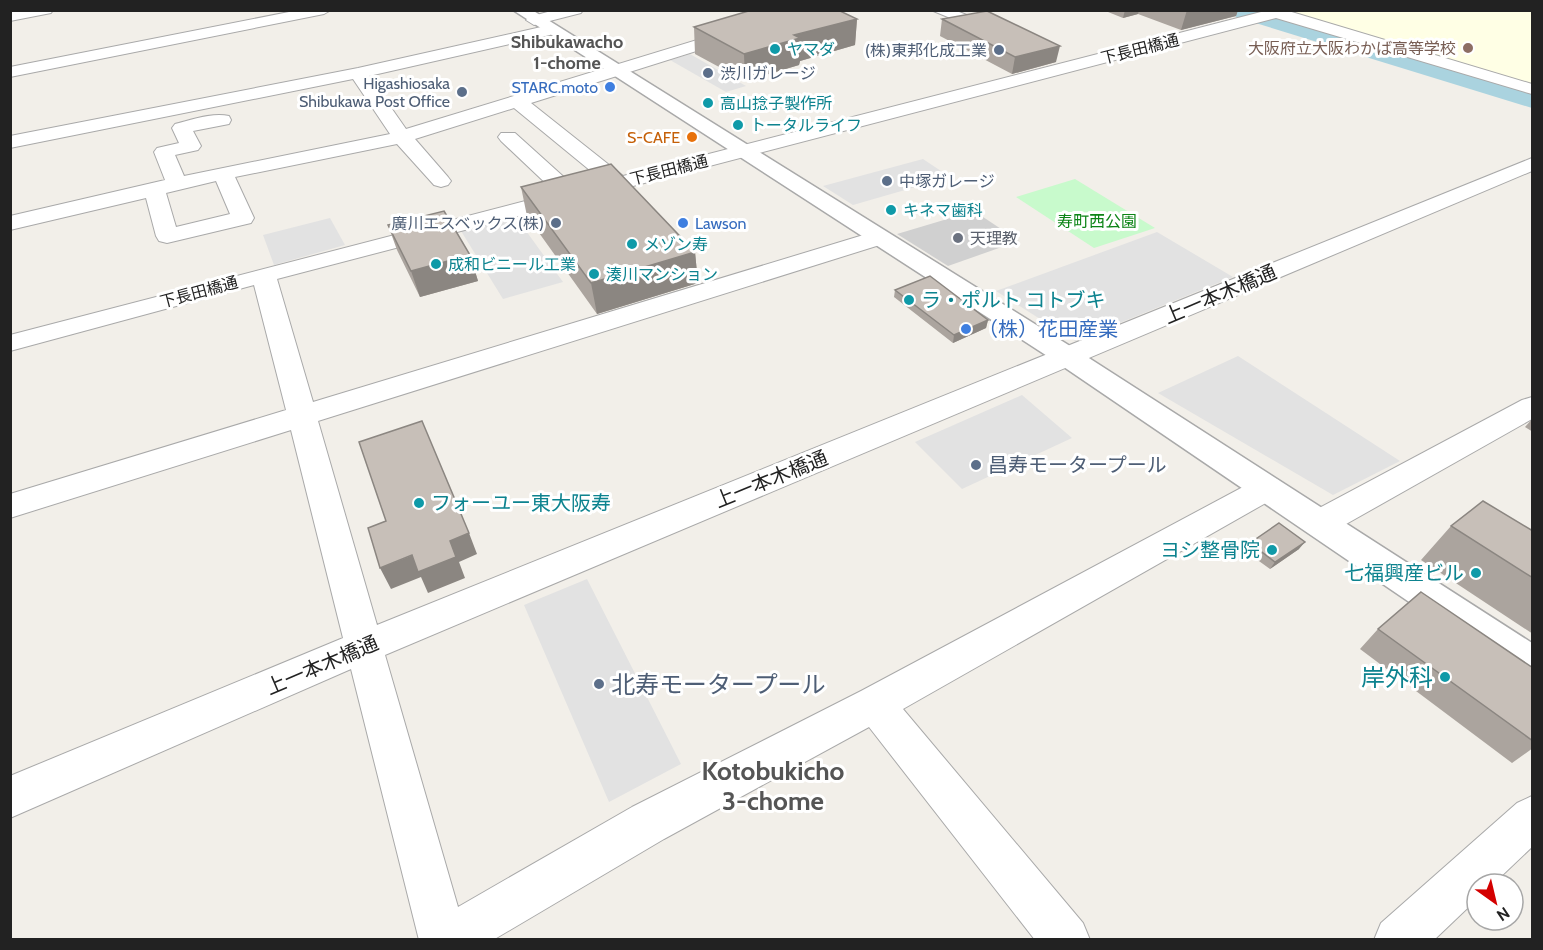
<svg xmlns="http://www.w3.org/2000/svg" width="1543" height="950" viewBox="0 0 1543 950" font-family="Cabin,'Noto Sans JP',sans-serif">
	<rect width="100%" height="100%" fill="#f2efe9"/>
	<path fill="#ffffe5" d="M1276 11H1532V86Z"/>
	<path fill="#d0d0d0" d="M974 211 1019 241 948 266 897 234Z"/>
	<path fill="#c8facc" d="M1075 179 1155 228 1094 248 1016 197Z"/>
	<path fill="#e2e2e2" d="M690 54 746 86 726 92 670 60Z
		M923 159 950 177 853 205 823 186Z
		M516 217 563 282 503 299 461 231Z
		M330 218 345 245 274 265 263 235Z
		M1157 232 1233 277 1075 341 996 291Z
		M1238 356 1400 461 1333 495 1158 393Z
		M1022 395 1072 438 962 489 915 442Z
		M587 579 681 764 609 802 524 605Z"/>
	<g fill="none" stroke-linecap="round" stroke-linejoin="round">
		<path fill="#aad3df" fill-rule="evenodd" d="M1232 10H1282L1532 85V108L1236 17Z"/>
		<g stroke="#a9a9a9" stroke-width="2">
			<path id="minor" d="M20 10H53L51 13 10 21V12Z
				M299 10H331L324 14 10 77V67Z
				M555 10H583L581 13 534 25 526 20 529 17Z
				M795 10H819L817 13 531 103 623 176 1261 12 1260 10H1285L1532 84V94L1276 18 277 279 313 402 870 233 878 231 886 233 890 238 886 243 318 421 377 625 1532 158V171L385 655 458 907 632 807 861 691 1256 480 1267 476 1278 480 1283 488 1278 496 903 709 1083 923 1090 940H1035L869 727 664 839 493 940H419L351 669 10 818V776L343 638 291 430 10 518V494L286 410 254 285 10 351V335L556 193 501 141 498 137 501 133H515L576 188 603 181 514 108 415 139 448 177 451 181 448 185 441 187 434 185 397 144 235 177 254 218 251 223 167 243 159 241 156 236 146 198 10 230V216L165 180 154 152 157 148 179 143 172 128 175 124C191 120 213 112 229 116L231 120 229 124 193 131 201 146 198 150 175 155 184 176 390 134 353 79 10 148V136L358 68 550 25 558 30 550 35 369 76 406 129ZM216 181 230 214 176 227 166 193Z
				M931 10H954L982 21 985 24 982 27H972Z
				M1532 397V419L1332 532 1320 536 1308 532 1303 523 1308 514 1522 400Z
				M1532 796V847L1493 884H1477V899L1434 940H1374L1381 923 1517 803Z"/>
		</g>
		<g stroke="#a9a9a9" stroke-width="3">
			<path id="tertiary" d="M513 10H532L1078 351 1532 643V681L1518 676 1058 363Z"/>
		</g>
		<use href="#minor" fill="#fff" fill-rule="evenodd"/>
		<use href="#tertiary" fill="#fff" fill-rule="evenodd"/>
	</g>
	<path fill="#aba49e" d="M1103 10H1238L1236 16 1181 30 1138 14 1123 18Z
		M857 19 855 45 800 61 799 65 745 81 695 54 694 27Z
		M942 19 1056 62 1012 74 940 36Z
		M521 187 695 252 698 283 597 314 527 216Z
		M388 225 470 255 478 281 420 297 397 250Z
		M895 290 988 320 986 328 953 343 894 297Z
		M1533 418V432L1525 427Z
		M1451 526 1533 531V634L1421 560Z
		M1250 543 1299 549 1270 569 1245 551Z
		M1378 629 1533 668V748L1512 763 1360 649Z"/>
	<path fill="#8b8681" d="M1125 10H1139L1138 14 1123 18Z
		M1187 10H1238L1236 16 1181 30Z
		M857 19 855 45 800 61 799 65 745 81 744 54 794 35Z
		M1060 46 1056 62 1012 74 1015 57Z
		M695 252 698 283 597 314 591 283Z
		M470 255 478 281 420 297 411 271Z
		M988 320 986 328 953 343 954 335Z
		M469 533 477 554 459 562 465 578 428 593 421 577 391 589 380 568Z
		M1305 542 1299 549 1270 569 1275 562Z"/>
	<path fill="#c7bfb8" stroke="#8b8681" stroke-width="1.5" d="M752 10H838L857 19 794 35 800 38 744 54 694 27Z
		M987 11 1060 46 1015 57 942 19Z
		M611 164 695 252 591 283 521 187Z
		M444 211 470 255 411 271 388 225Z
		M930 276 988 320 954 335 895 290Z
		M422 421 469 533 450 541 456 557 418 572 412 555 380 568 368 528 386 521 359 442Z
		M1483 501 1533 531V578L1451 526Z
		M1279 523 1305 542 1275 562 1250 543Z
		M1421 592 1533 668V741L1378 629Z"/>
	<circle fill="#8d6e63" stroke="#fff" stroke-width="2" cx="1468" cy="48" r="6"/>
	<g fill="#0f9aa8" stroke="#fff" stroke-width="2">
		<circle cx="775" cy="49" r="6"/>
		<circle cx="708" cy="103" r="6"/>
		<circle cx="738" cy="125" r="6"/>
		<circle cx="891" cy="210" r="6"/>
		<circle cx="632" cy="244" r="6"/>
		<circle cx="436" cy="264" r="6"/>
		<circle cx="594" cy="274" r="6"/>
		<circle cx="909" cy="300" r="6"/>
		<circle cx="419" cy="503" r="6"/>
		<circle cx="1272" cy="550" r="6"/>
		<circle cx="1476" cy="573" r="6"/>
		<circle cx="1445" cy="677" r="6"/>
	</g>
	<g fill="#5c6f8a" stroke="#fff" stroke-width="2">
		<circle cx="999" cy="50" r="6"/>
		<circle cx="708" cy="73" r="6"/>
		<circle cx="462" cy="92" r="6"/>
		<circle cx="887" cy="181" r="6"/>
		<circle cx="556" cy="223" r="6"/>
		<circle cx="976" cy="465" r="6"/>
		<circle cx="599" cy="684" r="6"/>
	</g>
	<g fill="#3f7fe0" stroke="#fff" stroke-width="2">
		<circle cx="610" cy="87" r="6"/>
		<circle cx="683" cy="223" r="6"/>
		<circle cx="966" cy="329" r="6"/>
	</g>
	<circle fill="#e8710a" stroke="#fff" stroke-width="2" cx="692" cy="137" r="6"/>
	<circle fill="#6b7280" stroke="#fff" stroke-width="2" cx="958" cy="238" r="6"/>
	<g text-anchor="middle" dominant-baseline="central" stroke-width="6" stroke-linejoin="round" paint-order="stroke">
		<g font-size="16" fill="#785e54" stroke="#fff" text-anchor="end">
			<text x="1456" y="48">大阪府立大阪わかば高等学校</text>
		</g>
		<g font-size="16" fill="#0d838f" stroke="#fff" text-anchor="start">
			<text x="787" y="49">ヤマダ</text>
			<text x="720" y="103">高山捻子製作所</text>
			<text x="750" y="125">トータルライフ</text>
			<text x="903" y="210">キネマ歯科</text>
			<text x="644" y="244">メゾン寿</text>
			<text x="448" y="264">成和ビニール工業</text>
			<text x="606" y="274">湊川マンション</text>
		</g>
		<g font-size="16" fill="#222" stroke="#fff">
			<text transform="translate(1140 49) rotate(-14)">下長田橋通</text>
			<text transform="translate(669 170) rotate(-14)">下長田橋通</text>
			<text transform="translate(199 292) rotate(-15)">下長田橋通</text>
		</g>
		<g font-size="16" fill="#4e5e75" stroke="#fff" text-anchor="end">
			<text x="987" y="50">(株)東邦化成工業</text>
			<text x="720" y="73" text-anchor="start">渋川ガレージ</text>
			<text x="450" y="83">Higashiosaka<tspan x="450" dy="18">Shibukawa Post Office</tspan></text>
			<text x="899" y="181" text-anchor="start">中塚ガレージ</text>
			<text x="544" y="223">廣川エスベックス(株)</text>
		</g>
		<g font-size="16" fill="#366cbe" stroke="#fff" text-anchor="end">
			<text x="598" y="87">STARC.moto</text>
			<text x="695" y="223" text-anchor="start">Lawson</text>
		</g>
		<g font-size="16" fill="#c56008" stroke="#fff" text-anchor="end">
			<text x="680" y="137">S-CAFE</text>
		</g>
		<g font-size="16" fill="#0c8416" stroke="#fff">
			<text x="1097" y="221">寿町西公園</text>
		</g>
		<g font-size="16" fill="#5b616d" stroke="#fff" text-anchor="start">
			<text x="970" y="238">天理教</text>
		</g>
		<g font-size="18" font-weight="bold" fill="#555" stroke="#fff">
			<text x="567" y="42">Shibukawacho<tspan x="567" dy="21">1-chome</tspan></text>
		</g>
		<g font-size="20" fill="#222" stroke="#fff">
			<text transform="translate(1220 294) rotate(-23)">上一本木橋通</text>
			<text transform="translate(771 479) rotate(-22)">上一本木橋通</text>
			<text transform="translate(322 665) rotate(-23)">上一本木橋通</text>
		</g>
		<g font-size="20" fill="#0d838f" stroke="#fff" text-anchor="start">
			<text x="921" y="300">ラ・ポルト コトブキ</text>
			<text x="431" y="503">フォーユー東大阪寿</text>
			<text x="1260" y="550" text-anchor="end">ヨシ整骨院</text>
			<text x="1464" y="573" text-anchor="end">七福興産ビル</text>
		</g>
		<g font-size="20" fill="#366cbe" stroke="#fff" text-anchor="start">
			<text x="978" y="329">（株）花田産業</text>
		</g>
		<g font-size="20" fill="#4e5e75" stroke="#fff" text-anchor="start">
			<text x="988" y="465">昌寿モータープール</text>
		</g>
		<g font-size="24" fill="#0d838f" stroke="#fff" text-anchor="end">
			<text x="1433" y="677">岸外科</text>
		</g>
		<g font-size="24" fill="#4e5e75" stroke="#fff" text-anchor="start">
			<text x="611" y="684">北寿モータープール</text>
		</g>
		<g font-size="26" font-weight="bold" fill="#555" stroke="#fff">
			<text x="773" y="771">Kotobukicho<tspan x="773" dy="30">3-chome</tspan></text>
		</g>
	</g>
	<rect width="1543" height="950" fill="none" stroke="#222222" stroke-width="24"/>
	<g transform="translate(1495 902) rotate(146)"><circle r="28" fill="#ffffff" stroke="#a7a7a7" stroke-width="1.5"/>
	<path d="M0-4.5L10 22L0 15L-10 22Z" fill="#d40000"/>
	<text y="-9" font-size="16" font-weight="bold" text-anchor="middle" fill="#222222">N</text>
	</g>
</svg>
